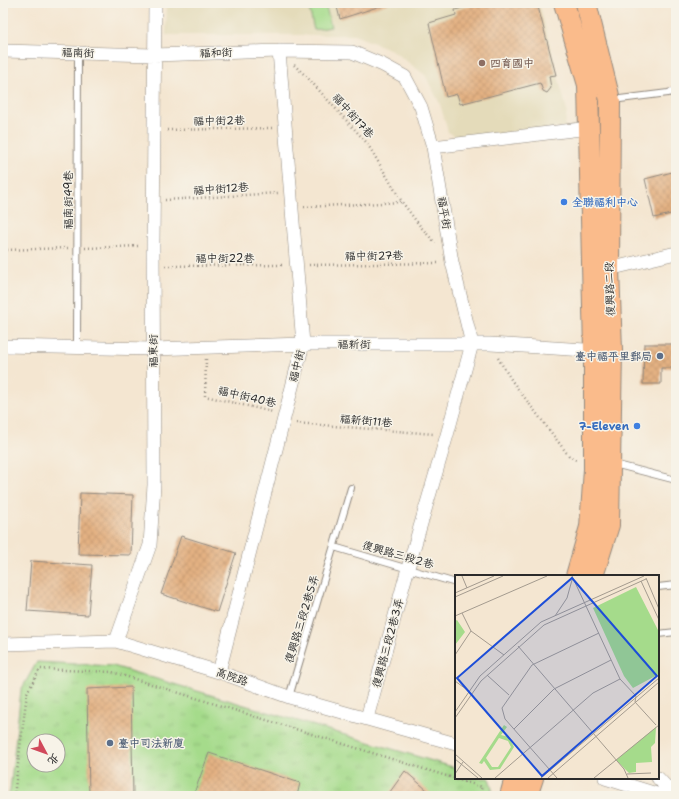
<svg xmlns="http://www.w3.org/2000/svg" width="679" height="799" font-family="'Shantell Sans','LXGW WenKai TC',sans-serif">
<defs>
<pattern id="grass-tufts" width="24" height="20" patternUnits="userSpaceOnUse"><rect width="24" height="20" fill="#a5db8b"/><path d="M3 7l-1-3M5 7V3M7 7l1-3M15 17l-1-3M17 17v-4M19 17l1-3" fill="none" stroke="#8ebc78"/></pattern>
<pattern id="building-cross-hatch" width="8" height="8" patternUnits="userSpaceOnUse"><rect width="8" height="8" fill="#e3b182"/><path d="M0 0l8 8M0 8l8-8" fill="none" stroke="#c39870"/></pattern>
</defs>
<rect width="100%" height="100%" fill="#f7f3e8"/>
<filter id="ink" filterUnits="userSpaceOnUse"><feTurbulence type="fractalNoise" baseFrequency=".025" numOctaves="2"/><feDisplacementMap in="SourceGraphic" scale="8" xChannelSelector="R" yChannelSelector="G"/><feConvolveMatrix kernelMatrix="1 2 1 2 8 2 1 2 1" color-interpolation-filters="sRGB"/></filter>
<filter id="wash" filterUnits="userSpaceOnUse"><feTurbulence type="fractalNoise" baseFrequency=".012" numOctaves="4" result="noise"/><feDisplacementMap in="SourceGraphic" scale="16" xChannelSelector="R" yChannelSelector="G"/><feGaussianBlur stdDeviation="0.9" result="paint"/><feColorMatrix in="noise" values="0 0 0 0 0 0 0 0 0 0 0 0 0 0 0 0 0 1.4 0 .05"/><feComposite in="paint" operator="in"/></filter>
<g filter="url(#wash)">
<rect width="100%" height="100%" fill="#f4e6d1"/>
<path fill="#e4dbba" d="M 167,3 L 539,3 L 567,111 L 565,127 L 460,139 L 448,132 L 440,104 L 425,75 L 392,50 L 354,35 L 166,35 Z"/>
<path fill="url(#grass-tufts)" stroke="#68835b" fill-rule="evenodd" d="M 37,662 L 113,666 L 456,768 L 456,778 L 489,778 L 493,793 L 492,796 L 8,796 L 10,791 L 21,690 ZM 34,741 L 58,741 L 58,765 L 34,765 Z"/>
<path fill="#a5db8b" stroke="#68835b" d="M 308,3 L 325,3 L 331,27 L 314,30 Z"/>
<g id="blocks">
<path fill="url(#building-cross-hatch)" d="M 336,3 L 390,3 L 340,19 Z
M 481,3 L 537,3 L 556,75 L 549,76 L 551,88 L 547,93 L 543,91 L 540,83 L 460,104 L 457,94 L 446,97 L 429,23 L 456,15 L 455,10 Z
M 676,171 L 676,216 L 675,213 L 654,218 L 645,179 Z
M 644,344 L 676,344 L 676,368 L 661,368 L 661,384 L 643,384 Z
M 80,493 L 133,495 L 131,555 L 78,554 Z
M 181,536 L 236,553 L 217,612 L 161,594 Z
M 31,561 L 92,565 L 88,615 L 27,611 Z
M 131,687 L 133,796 L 89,796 L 87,689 Z
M 209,753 L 300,783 L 297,796 L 193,796 Z
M 405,771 L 434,796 L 387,796 Z"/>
</g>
</g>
<g filter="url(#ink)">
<use href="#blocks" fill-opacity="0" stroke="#90887e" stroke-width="1"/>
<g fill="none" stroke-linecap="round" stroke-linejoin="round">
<defs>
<path id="lane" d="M 612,100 L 668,93 L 676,91
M 77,348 L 78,53
M 614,464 L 676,480
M 334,547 L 456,583
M 658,587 L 676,585
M 658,634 L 676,632
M 289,697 L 351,488"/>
<path id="street" d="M 3,51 L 154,55 L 279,51 L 352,52 L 383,65 L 405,77 L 421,107 L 433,147 L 452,262 L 472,344 L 447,435 L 408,568 L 367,718
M 433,147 L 589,128
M 609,269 L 676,253
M 3,346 L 153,349 L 303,344 L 490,344 L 601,351
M 116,641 L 150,545 L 154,485 L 153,246 L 155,3
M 3,644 L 116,641 L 219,672 L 289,697 L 456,744
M 219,672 L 303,344 L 279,51
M 605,778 L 663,796
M 658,778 L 675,796"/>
<path id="primary" d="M 564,3 L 588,85 L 594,351 L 594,469 L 590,527 L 576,576
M 586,3 L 610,100 L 609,269 L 612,350 L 609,525 L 593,576
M 510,796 L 515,778
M 527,796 L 533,778"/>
</defs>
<use href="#lane" stroke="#90887e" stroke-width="8"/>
<use href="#street" stroke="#90887e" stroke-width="14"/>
<use href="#primary" stroke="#90887e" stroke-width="22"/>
<path stroke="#90887e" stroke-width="2.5" stroke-dasharray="1 3" stroke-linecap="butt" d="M 294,65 L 306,76 L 367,143 L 402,202 L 420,226 L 435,243
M 167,130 L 272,128
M 165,200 L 278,193
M 304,207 L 402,202
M 85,248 L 140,246
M 3,250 L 68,248
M 309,265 L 440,263
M 165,266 L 284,265
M 498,358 L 512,381 L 569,456 L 578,461
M 206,359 L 205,396 L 273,412
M 296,423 L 434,434
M 14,796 L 27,693 L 40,669 L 112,672 L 482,787 L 479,796"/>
<use href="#lane" stroke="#fff" stroke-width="6"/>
<use href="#street" stroke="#fff" stroke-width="13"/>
<use href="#primary" stroke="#fabb8b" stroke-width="20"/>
</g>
</g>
<circle fill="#8d6e63" stroke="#f7f3e8" stroke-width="1.5" cx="482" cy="63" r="4"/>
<g fill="#3f7fe0" stroke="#f7f3e8" stroke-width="1.5">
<circle cx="564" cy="202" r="4"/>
<circle cx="637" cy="426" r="4"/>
</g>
<g fill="#5c6f8a" stroke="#f7f3e8" stroke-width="1.5">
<circle cx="660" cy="356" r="4"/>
<circle cx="110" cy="743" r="4"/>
</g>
<g text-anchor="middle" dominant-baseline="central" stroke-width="3" stroke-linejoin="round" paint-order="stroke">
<g font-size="11" fill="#2b2b2b" stroke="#f7f3e8">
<text transform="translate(78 53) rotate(2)">福南街</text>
<text transform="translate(216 53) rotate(-2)">福和街</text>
<text transform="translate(353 116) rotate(48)">福中街17巷</text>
<text transform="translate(219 121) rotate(-1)">福中街2巷</text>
<text transform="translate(221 189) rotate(-4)">福中街12巷</text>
<text transform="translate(68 200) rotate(-90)">福南街49巷</text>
<text transform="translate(444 213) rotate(80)">福平街</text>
<text transform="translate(374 256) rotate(-1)">福中街27巷</text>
<text x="225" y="258">福中街22巷</text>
<text transform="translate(610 289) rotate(-92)">復興路二段</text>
<text x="354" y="344">福新街</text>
<text transform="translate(153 351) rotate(-90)">福東街</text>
<text transform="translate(297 366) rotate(-76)">福中街</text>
<text transform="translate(247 397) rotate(13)">福中街40巷</text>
<text transform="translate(366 421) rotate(5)">福新街11巷</text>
<text transform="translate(398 555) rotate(16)">復興路三段2巷</text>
<text transform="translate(302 619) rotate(-73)">復興路三段2巷5弄</text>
<text transform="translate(388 643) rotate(-75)">復興路三段2巷3弄</text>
<text transform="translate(232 677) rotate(19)">高院路</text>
</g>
<g font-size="11" font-weight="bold" fill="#785e54" stroke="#f7f3e8" text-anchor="start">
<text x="490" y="63">四育國中</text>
</g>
<g font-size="11" font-weight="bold" fill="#366cbe" stroke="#f7f3e8" text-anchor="start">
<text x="572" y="202">全聯福利中心</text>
<text x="629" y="426" text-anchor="end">7-Eleven</text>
</g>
<g font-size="11" font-weight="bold" fill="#4e5e75" stroke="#f7f3e8" text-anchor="end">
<text x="652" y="356">臺中福平里郵局</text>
<text x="118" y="743" text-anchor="start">臺中司法新廈</text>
</g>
</g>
<g transform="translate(455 575)">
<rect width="204" height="204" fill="#f4e6d1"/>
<path d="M 181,12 L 204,57 L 204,99 L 178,113 L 169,101 L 138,33 ZM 2,45 L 10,57 L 0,70 L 0,46 ZM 201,152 L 200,168 L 196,172 L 197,187 L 181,188 L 181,197 L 174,198 L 161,185 Z" fill="#a5db8b"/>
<path d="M 49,150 L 52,152 L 46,160 L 54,162 L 59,172 L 45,194 L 35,195 L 29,186 L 27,189 L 24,188 ZM 44,163 L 53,166 L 56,172 L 43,192 L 37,192 L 31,183 Z" fill="#a5db8b" fill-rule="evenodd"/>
<path fill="none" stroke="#a49b8f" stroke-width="1" d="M 7,1 L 12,13M 117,1 L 165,104 L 181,121 L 180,127 L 201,150M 191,3 L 204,34M 186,6 L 204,45M 0,18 L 39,1M 0,22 L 48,1M 7,38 L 16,56 L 49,80M 0,41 L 92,1M 100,41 L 112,23 L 117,5M 63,71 L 169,194 L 173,203M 0,80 L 16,56M 32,100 L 54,120M 0,106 L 15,117M 0,137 L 25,101 L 86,47 L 189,1M 0,143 L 26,106 L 89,50 L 191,4M 59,154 L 99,114 L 156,85M 0,179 L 27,203M 0,184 L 23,203M 0,199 L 8,187M 172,199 L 196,198M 40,203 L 138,118 L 165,104M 86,203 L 204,103M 93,203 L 204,107M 102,203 L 50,144 L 47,133 L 77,90 L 144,58M 139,203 L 204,150"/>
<path fill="#1d4ed8" fill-opacity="0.15" stroke="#1d4ed8" stroke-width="2" d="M 117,3 L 202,101 L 87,201 L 2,103 Z"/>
<rect width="204" height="204" fill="none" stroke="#2b2b2b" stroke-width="2"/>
</g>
<rect width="679" height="799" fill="none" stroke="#f7f3e8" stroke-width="16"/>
<g transform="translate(46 753) rotate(131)"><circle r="19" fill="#f7f3e8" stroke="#a5a39c"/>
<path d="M0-3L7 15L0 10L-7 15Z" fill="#d1495b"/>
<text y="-6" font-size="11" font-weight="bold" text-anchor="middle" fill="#2b2b2b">北</text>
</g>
</svg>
